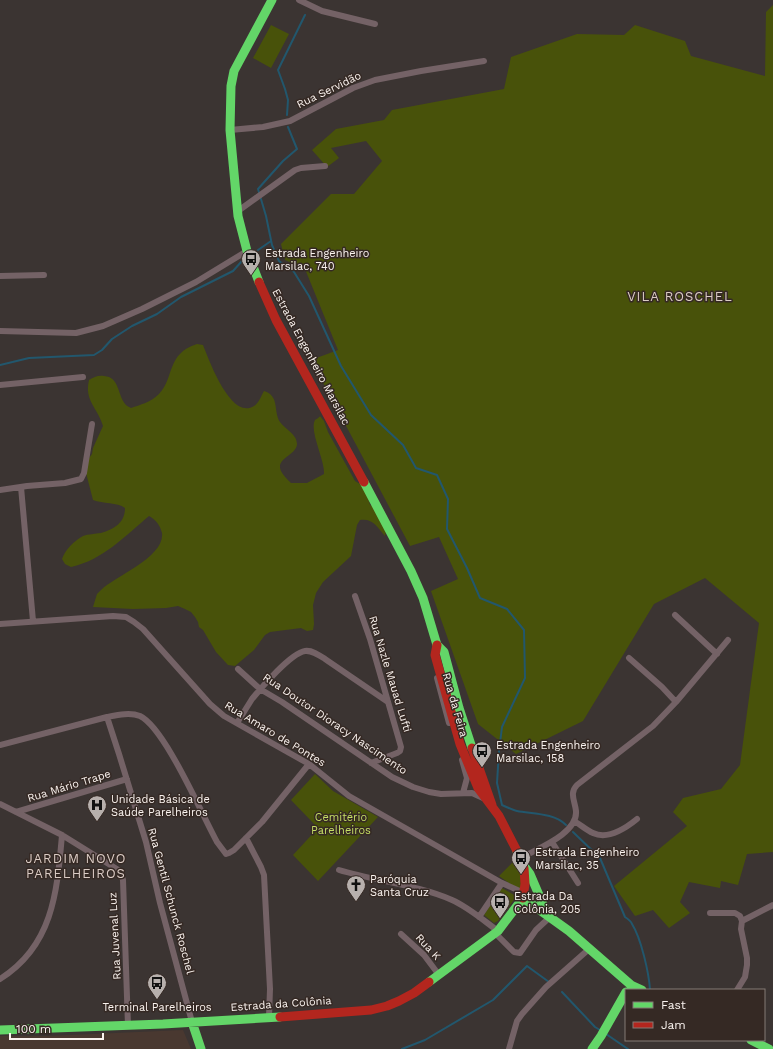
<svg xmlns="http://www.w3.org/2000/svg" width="773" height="1049" font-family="'Work Sans',sans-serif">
<rect width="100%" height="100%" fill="#3b3432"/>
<path fill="#493830" d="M 183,1030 L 191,1049 L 0,1049 L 0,1036 L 47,1036 Z"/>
<path fill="#48520a" d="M 773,5 L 773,852 L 747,854 L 738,885 L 721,881 L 720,888 L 689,882 L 680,902 L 690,913 L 669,928 L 653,910 L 635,916 L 614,886 L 687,826 L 673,812 L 683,798 L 721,789 L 740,765 L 759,623 L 705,578 L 654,604 L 583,721 L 516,754 L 478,724 L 431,591 L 458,579 L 439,537 L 410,546 L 311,360 L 338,350 L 305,269 L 285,260 L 281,244 L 331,194 L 354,194 L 382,161 L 366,141 L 331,148 L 339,158 L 327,167 L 312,150 L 336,129 L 384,120 L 392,110 L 504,89 L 511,57 L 577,34 L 624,35 L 635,25 L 685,41 L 691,56 L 765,76 L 766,12 Z
M 271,25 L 289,34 L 271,68 L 253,58 Z
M 197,344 L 203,345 C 209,360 231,421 254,406 C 259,403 261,396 264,391 C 280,396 273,411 280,422 C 285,429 297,434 297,444 C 297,455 275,458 281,471 C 283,475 288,480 291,483 L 307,483 L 324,474 C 325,460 309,431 315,420 C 315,420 320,417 320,416 L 324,421 L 328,432 L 355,481 C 365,486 367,495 370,505 L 377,507 L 386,530 L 385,536 C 377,527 373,518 360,520 L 357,525 L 351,556 L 323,582 L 316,593 L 313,605 L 314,624 L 313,630 L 307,631 L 301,628 L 270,632 L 265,635 L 254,650 L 235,666 L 228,665 L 216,652 L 203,630 L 199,627 L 198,622 L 195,617 L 191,612 L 185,609 L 178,606 L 166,608 L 133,609 L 93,607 L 97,594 L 101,590 C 116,576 165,557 162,533 C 160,525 156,520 149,516 C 125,536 103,560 71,567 L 65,564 L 62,559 C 65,550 74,541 83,536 C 88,534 95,534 101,533 C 114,529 125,523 125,508 C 117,502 103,504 93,500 L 84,465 L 92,454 L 93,448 L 103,426 C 98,408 84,401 89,380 C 94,377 98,375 104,376 C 120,377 117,395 126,405 C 127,406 129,407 131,408 C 140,405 151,402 159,394 C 175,377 166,354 197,344 Z
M 315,774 L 333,791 L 378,817 L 318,881 L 293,855 L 318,828 L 291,800 Z
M 518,857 L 524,883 L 519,890 L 499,876 Z
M 502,888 L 516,896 L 516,897 L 498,921 L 494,923 L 484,915 Z"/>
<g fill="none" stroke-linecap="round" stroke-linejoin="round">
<path stroke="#22576d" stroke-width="2" d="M 287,115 L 288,100 L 285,89 L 278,70 L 305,15
M 288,127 L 297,149 L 283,161 L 258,189 L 266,216 L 272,245 L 279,261 L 294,272 L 309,296 L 341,366 L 371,415 L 403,445 L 416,468 L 437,475 L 448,499 L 447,529 L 467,568 L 480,598 L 507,609 L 524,630 L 525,678 L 502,727 L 499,751 L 497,783 L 502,805 C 507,807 512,810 517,811 C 533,814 554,813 566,825
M 258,250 L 271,241
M 0,365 L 29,358 L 94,355 L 102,350 L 112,339 L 132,326 L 157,314 L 181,297 L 233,271 L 242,261
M 573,832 L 600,858 L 625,917 C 628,919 631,921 632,924 C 641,938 649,973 650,990
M 562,992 L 595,1027 L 600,1030
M 606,1034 L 628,1049
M 402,1049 L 425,1040 L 493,1000 L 527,966 L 549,982"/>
<path stroke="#746266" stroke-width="6" d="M 299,0 L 322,11 L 375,24
M 230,130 L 263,127 L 290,121 L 353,88 L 375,80 L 421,71 L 484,61
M 238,211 L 295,170 L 301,168 L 325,166
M 0,276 L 44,275
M 0,331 L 76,333 L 103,326 L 142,309 L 196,282 L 247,251
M 0,385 L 83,377
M 21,487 L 33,621
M 0,490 L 27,486 L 65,483 L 81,479 L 84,473 L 92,424
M 355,596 L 370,639 L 401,747 L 400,751 L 397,753 L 371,763
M 675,615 L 717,654
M 0,624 L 113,616 L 126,617 L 134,622 L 143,629 L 210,704 L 224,716 L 309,764 L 349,796 L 502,883 L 524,893
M 629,658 L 662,687 L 676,702
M 238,669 L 260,689 L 282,702 L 392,777 L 413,787 L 429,792 L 441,794 L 472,793 L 483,798
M 437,678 L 449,723
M 107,717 L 119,754 L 146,842 L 160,903 L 192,1022
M 237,723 C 242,715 247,707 252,699 C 261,688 291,653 305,651 C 312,650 319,655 325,659 L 388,702
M 0,745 L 107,717 C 117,715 130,712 140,716 C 165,728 202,815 217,842 L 226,854 L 229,853 L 234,850 L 262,822 L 309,764
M 462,760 L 467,778 L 463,793
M 0,804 L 62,835 L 120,871 L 123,880 L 128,1026
M 16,812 L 127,779
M 574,821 C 581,825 586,830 593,833 C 608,840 626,828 637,819
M 246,838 L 261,867 L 264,875 L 270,989 L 269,1017
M 552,842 L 578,883
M 521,858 C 536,849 578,834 576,811 C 575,801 569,793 577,785 L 653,726 L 676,702 L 728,640
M 339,870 C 375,881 418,885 452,900 C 468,907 483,920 498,931
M 710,913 L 735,913 L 740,916 L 742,921 L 741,929 L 747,958 L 747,965 L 745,977 L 737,990
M 479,917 L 502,883
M 742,921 L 773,905
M 495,933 L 514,952 L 520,953 L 536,930 L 550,917
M 401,934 L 424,955 L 439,975
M 0,979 C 53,946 57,892 62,835
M 509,1049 L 517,1021 L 522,1014 L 546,987 L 589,949"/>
<path stroke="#63d668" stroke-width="9" d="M 259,282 L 247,251 L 238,216 L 230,130 L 231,86 L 234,71 L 272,0
M 364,482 L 411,571 L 423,598 L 437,645 L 444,652 L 459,708 L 472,748
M 517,851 L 524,866 L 530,874 L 548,916
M 523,898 L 569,931 L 631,985 L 642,990
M 429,982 L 498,931 L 523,898
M 192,1022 L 201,1049
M 0,1030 L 163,1024 L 280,1017
M 751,1040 L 769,1049
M 592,1049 L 601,1036 L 626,992"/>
<path stroke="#b3261e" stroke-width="9" d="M 259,282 L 276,320 L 364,482
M 437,645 L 435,655 L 460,744 L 478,788 L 499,816 L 517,851
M 472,748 L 492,805
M 523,898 L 525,884 L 524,868
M 280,1017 L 371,1010 L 387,1006 L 399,1001 L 414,993 L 429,982"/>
</g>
<defs>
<symbol id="bus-pin" viewBox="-11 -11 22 30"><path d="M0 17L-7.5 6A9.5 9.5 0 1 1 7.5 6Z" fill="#b7b0ad" stroke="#352924"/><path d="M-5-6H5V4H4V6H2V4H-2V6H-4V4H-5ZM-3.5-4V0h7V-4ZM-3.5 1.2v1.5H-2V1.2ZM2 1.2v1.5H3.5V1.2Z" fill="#111"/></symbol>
<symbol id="hospital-pin" viewBox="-11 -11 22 30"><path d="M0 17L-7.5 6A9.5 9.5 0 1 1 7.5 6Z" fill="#b7b0ad" stroke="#352924"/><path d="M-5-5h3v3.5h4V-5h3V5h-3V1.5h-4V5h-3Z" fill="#111"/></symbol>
<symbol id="church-pin" viewBox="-11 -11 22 30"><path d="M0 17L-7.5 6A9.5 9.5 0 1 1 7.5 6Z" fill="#b7b0ad" stroke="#352924"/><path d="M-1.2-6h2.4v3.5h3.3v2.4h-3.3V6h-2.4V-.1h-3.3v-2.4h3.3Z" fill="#111"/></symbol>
</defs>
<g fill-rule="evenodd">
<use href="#bus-pin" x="240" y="248" width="22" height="30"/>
<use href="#bus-pin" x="471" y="740" width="22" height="30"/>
<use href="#hospital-pin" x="86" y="794" width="22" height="30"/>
<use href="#bus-pin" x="510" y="847" width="22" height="30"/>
<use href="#church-pin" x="345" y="874" width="22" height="30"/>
<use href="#bus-pin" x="489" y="891" width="22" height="30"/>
<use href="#bus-pin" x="146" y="972" width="22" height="30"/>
</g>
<g text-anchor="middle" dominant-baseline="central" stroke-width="3" stroke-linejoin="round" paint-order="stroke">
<g font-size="11" fill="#faf3ef" stroke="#352924">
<text transform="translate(329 90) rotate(-26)">Rua Servidão</text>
<text transform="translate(311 357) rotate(62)">Estrada Engenheiro Marsilac</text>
<text transform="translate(390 674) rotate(73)">Rua Nazle Mauad Lufti</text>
<text transform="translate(455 705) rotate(74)">Rua da Feira</text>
<text transform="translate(335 724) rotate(34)">Rua Doutor Dioracy Nascimento</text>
<text transform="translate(275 734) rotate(31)">Rua Amaro de Pontes</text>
<text transform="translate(69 786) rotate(-17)">Rua Mário Trape</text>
<text transform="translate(171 901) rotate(75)">Rua Gentil Schunck Roschel</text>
<text transform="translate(115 936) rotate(-93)">Rua Juvenal Luz</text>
<text transform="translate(428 947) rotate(47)">Rua K</text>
<text transform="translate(281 1004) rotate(-4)">Estrada da Colônia</text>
</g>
<g font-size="11" fill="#faf3ef" stroke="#352924" text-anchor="start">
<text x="265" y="253">Estrada Engenheiro<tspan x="265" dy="13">Marsilac, 740</tspan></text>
<text x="496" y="745">Estrada Engenheiro<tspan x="496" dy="13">Marsilac, 158</tspan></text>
<text x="111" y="799">Unidade Básica de<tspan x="111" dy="13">Saúde Parelheiros</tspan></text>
<text x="535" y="852">Estrada Engenheiro<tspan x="535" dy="13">Marsilac, 35</tspan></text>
<text x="370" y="879">Paróquia<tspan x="370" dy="13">Santa Cruz</tspan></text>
<text x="514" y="896">Estrada Da<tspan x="514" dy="13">Colônia, 205</tspan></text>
<text x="157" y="1007" text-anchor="middle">Terminal Parelheiros</text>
</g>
<g font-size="11" fill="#c5de65" stroke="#352924">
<text x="341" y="817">Cemitério<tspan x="341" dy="13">Parelheiros</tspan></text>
</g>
<g font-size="13" letter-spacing="1" fill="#dbccc5" stroke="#352924">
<text x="680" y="296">VILA ROSCHEL</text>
<text x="76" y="858">JARDIM NOVO<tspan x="76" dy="15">PARELHEIROS</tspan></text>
</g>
</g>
<rect x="625" y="989" width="140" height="52" fill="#352924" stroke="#847a75"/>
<rect x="633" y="1002" width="20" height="6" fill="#63d668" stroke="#847a75"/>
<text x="661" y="1009" font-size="12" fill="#faf3ef">Fast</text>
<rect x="633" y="1022" width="20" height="6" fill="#b3261e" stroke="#847a75"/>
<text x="661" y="1029" font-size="12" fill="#faf3ef">Jam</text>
<path d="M10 1033v6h93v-6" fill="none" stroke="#faf3ef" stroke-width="2"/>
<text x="16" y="1033" font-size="12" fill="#faf3ef" stroke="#352924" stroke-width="3" paint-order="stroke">100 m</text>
</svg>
